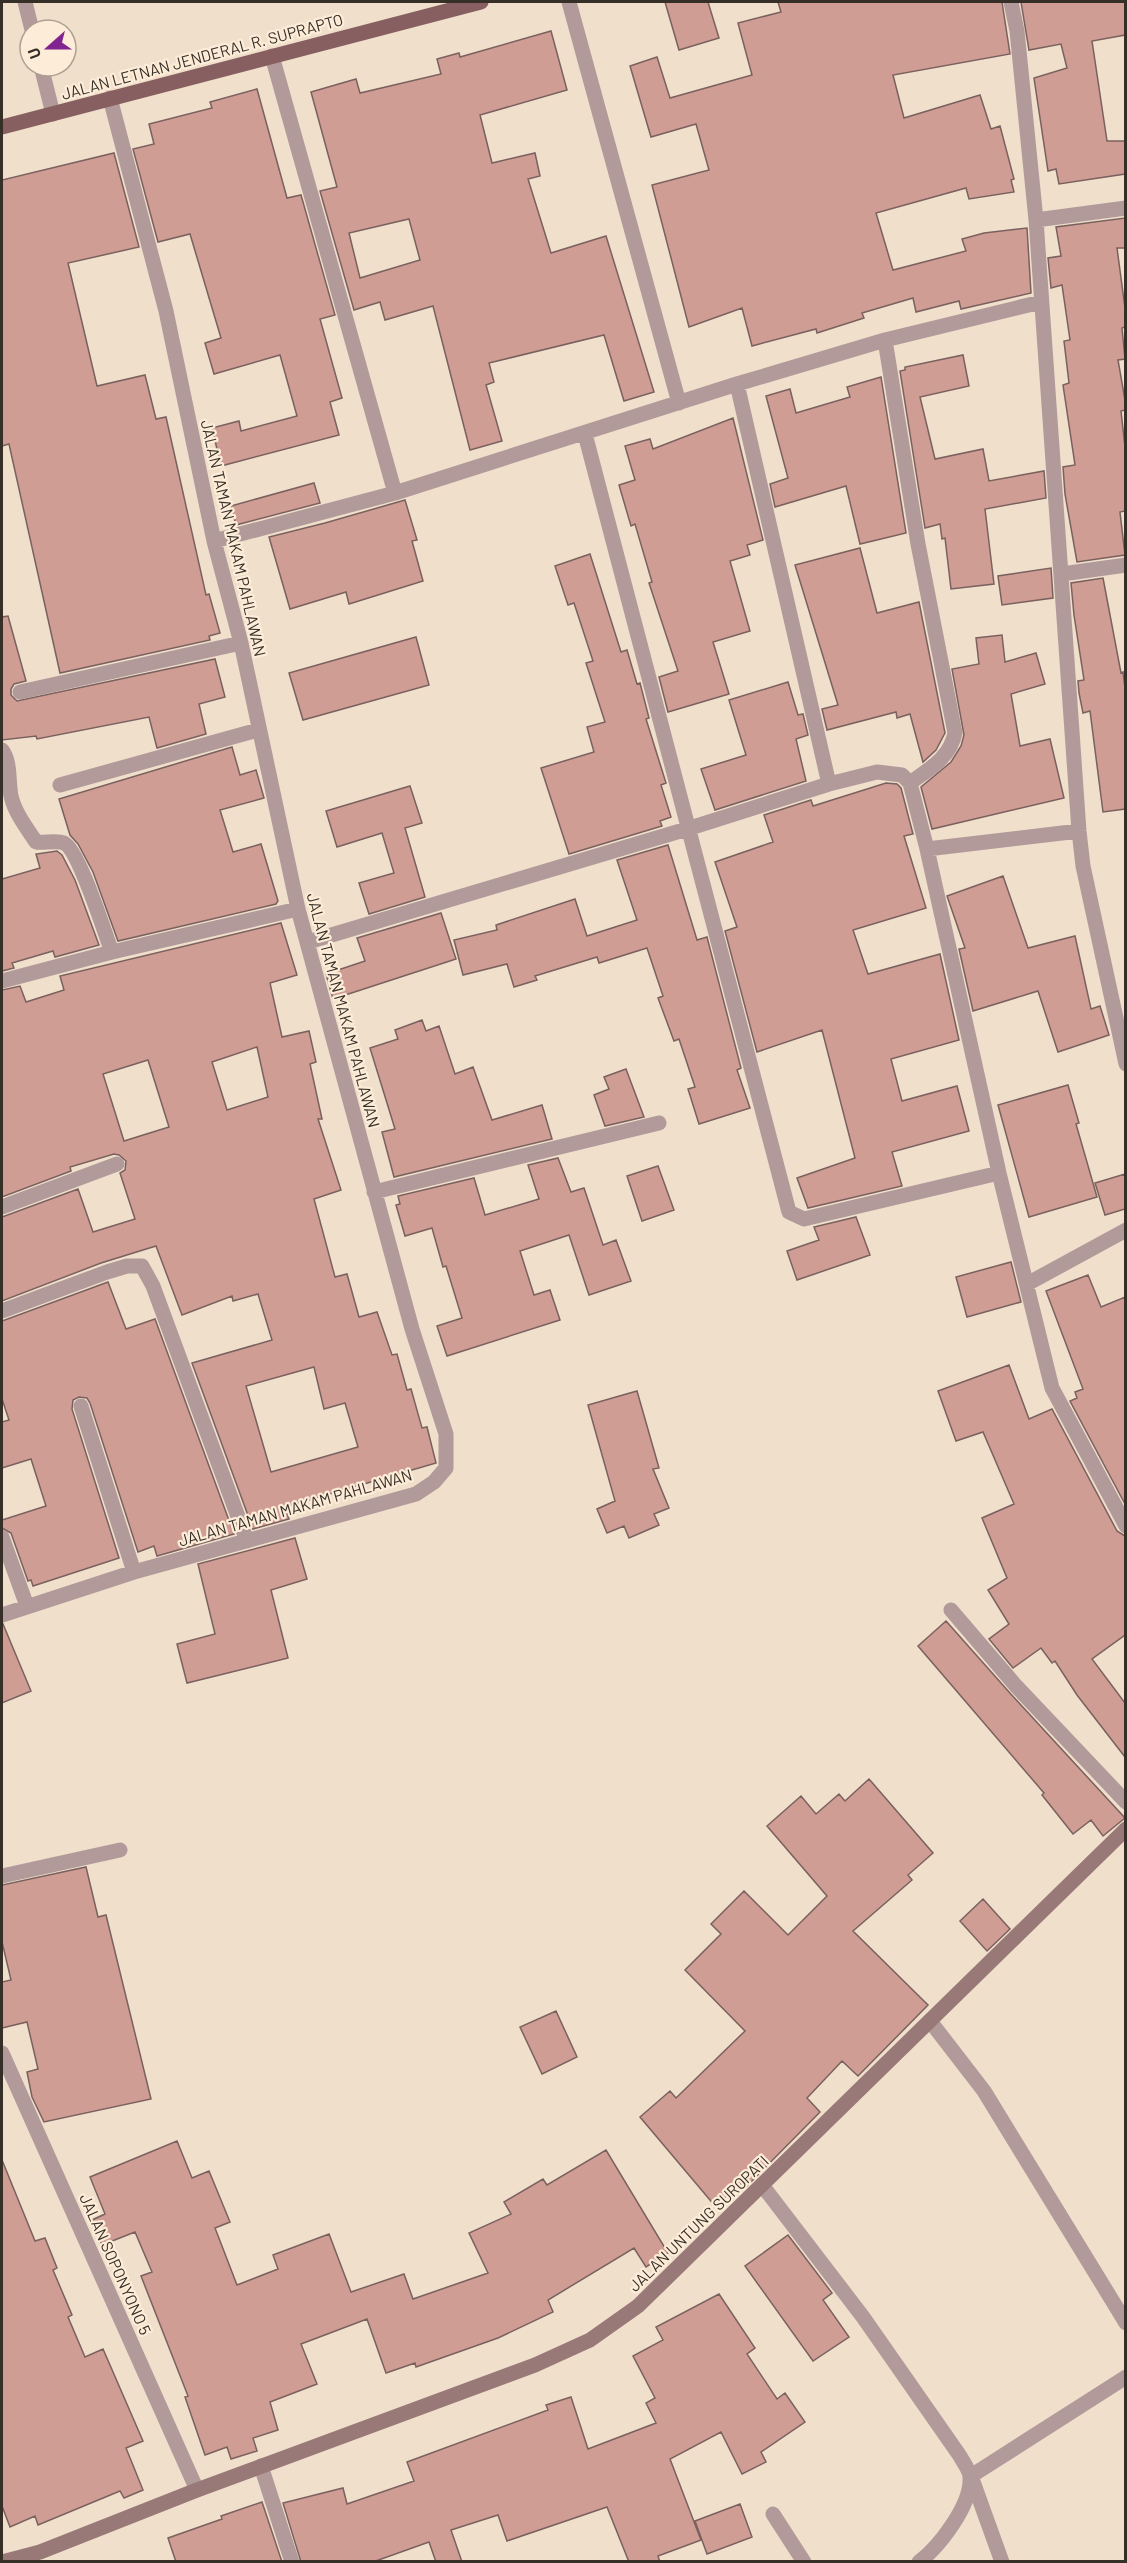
<svg xmlns="http://www.w3.org/2000/svg" width="1127" height="2563" font-family="Barlow,sans-serif">
<rect width="100%" height="100%" fill="#efdfcb"/>
<path fill="#d09d95" stroke="#7a615e" stroke-width="1.5" fill-rule="evenodd" d="M 665,2 L 708,2 L 719,38 L 679,50 Z
M 778,2 L 1002,2 L 1010,54 L 893,75 L 904,118 L 980,95 L 991,129 L 1000,126 L 1014,179 L 1011,180 L 1014,192 L 969,199 L 966,188 L 876,213 L 893,270 L 966,251 L 962,239 L 984,233 L 1027,228 L 1031,293 L 961,309 L 959,301 L 916,312 L 913,298 L 862,313 L 864,318 L 817,333 L 816,329 L 752,346 L 742,308 L 689,327 L 652,185 L 709,170 L 696,124 L 651,137 L 630,66 L 657,57 L 670,98 L 752,75 L 738,23 L 781,12 Z
M 1021,2 L 1125,2 L 1125,35 L 1092,41 L 1107,141 L 1125,141 L 1125,174 L 1059,184 L 1056,169 L 1048,171 L 1034,78 L 1067,68 L 1061,44 L 1029,50 Z
M 551,31 L 567,90 L 480,115 L 492,163 L 535,153 L 540,176 L 528,179 L 551,253 L 606,236 L 654,392 L 624,401 L 604,335 L 489,363 L 494,382 L 486,385 L 502,441 L 470,450 L 433,306 L 385,320 L 380,302 L 354,310 L 320,191 L 337,187 L 311,92 L 356,79 L 360,93 L 441,74 L 437,59 L 459,53 L 460,57 ZM 409,219 L 420,260 L 360,278 L 349,233 Z
M 257,89 L 287,198 L 301,195 L 335,315 L 320,319 L 342,398 L 330,402 L 339,435 L 221,466 L 212,428 L 239,421 L 241,431 L 297,416 L 280,355 L 214,374 L 205,343 L 221,338 L 190,234 L 158,242 L 133,149 L 154,144 L 149,124 L 212,108 L 210,102 Z
M 114,153 L 139,247 L 68,263 L 97,386 L 145,375 L 156,419 L 166,417 L 206,595 L 209,594 L 220,633 L 209,636 L 210,640 L 60,673 L 9,444 L 2,446 L 2,180 Z
M 1125,218 L 1125,248 L 1117,248 L 1125,308 L 1125,327 L 1122,328 L 1125,359 L 1118,360 L 1125,400 L 1125,410 L 1121,411 L 1125,447 L 1125,511 L 1120,512 L 1125,555 L 1077,562 L 1065,494 L 1063,467 L 1075,465 L 1063,385 L 1069,383 L 1064,341 L 1070,340 L 1062,285 L 1051,288 L 1048,258 L 1061,256 L 1056,227 Z
M 963,355 L 969,386 L 920,397 L 935,459 L 983,449 L 989,481 L 1044,471 L 1046,498 L 985,509 L 994,584 L 951,589 L 945,538 L 942,539 L 940,524 L 925,528 L 900,371 L 905,370 L 905,367 Z
M 881,377 L 906,533 L 860,544 L 846,486 L 775,507 L 770,484 L 788,478 L 766,396 L 790,389 L 796,413 L 850,397 L 847,387 Z
M 733,418 L 763,540 L 747,545 L 750,555 L 730,561 L 750,631 L 713,642 L 729,694 L 668,712 L 659,677 L 678,671 L 649,583 L 652,582 L 635,524 L 631,526 L 619,485 L 635,480 L 625,446 L 650,439 L 653,449 Z
M 314,483 L 320,503 L 236,525 L 231,506 Z
M 405,500 L 417,540 L 412,541 L 423,581 L 349,604 L 346,592 L 290,609 L 269,537 L 325,523 Z
M 860,548 L 877,613 L 919,602 L 945,733 L 936,750 L 923,762 L 910,714 L 897,718 L 896,712 L 827,730 L 822,709 L 838,705 L 795,565 Z
M 590,554 L 621,652 L 627,650 L 637,684 L 640,683 L 649,718 L 646,719 L 666,783 L 661,785 L 671,817 L 660,821 L 662,826 L 569,854 L 541,768 L 594,752 L 587,727 L 605,722 L 586,663 L 593,661 L 574,603 L 568,605 L 555,566 Z
M 1051,568 L 1053,598 L 1002,605 L 998,576 Z
M 1103,578 L 1121,673 L 1123,672 L 1125,688 L 1125,809 L 1103,812 L 1090,711 L 1083,713 L 1079,693 L 1078,681 L 1084,680 L 1074,615 L 1071,583 Z
M 8,616 L 26,681 L 14,684 L 11,689 L 11,695 L 17,701 L 215,659 L 225,697 L 199,704 L 206,734 L 157,748 L 149,717 L 37,739 L 36,736 L 2,740 L 2,617 Z
M 1002,635 L 1005,662 L 1036,653 L 1045,684 L 1011,694 L 1020,746 L 1050,739 L 1064,798 L 932,829 L 921,787 L 951,762 L 961,746 L 964,735 L 952,669 L 979,664 L 976,638 Z
M 416,637 L 429,685 L 303,720 L 289,673 Z
M 788,682 L 798,715 L 803,714 L 808,735 L 796,739 L 806,781 L 715,810 L 701,769 L 746,755 L 729,700 Z
M 232,747 L 240,775 L 256,770 L 264,798 L 220,810 L 233,852 L 261,844 L 278,901 L 276,904 L 118,941 L 93,872 L 78,844 L 70,835 L 59,799 Z
M 886,783 L 897,784 L 901,788 L 913,834 L 904,836 L 926,908 L 853,930 L 868,974 L 940,954 L 959,1040 L 891,1059 L 902,1101 L 957,1086 L 969,1131 L 892,1152 L 902,1186 L 808,1208 L 797,1178 L 855,1158 L 822,1030 L 757,1052 L 725,931 L 737,927 L 715,862 L 773,842 L 764,815 L 811,800 L 813,806 Z
M 410,786 L 422,823 L 405,828 L 425,897 L 369,914 L 359,883 L 394,873 L 382,833 L 337,847 L 326,811 Z
M 668,845 L 697,940 L 707,937 L 741,1068 L 737,1070 L 750,1108 L 699,1124 L 688,1089 L 695,1087 L 679,1039 L 674,1041 L 658,998 L 663,996 L 647,948 L 599,963 L 597,957 L 535,976 L 537,980 L 514,987 L 507,964 L 463,975 L 454,940 L 497,930 L 496,925 L 575,899 L 587,936 L 637,920 L 617,860 Z
M 57,851 L 62,855 L 75,880 L 99,945 L 55,957 L 53,951 L 12,963 L 14,968 L 2,971 L 2,879 L 40,868 L 36,854 Z
M 1003,876 L 1028,948 L 1075,936 L 1091,1009 L 1100,1006 L 1109,1035 L 1058,1052 L 1038,991 L 973,1011 L 959,949 L 965,948 L 947,896 Z
M 441,913 L 456,959 L 333,999 L 326,974 L 365,961 L 357,938 Z
M 281,923 L 297,975 L 270,983 L 282,1037 L 309,1031 L 316,1062 L 310,1064 L 322,1119 L 318,1119 L 341,1190 L 314,1199 L 335,1277 L 347,1274 L 359,1317 L 377,1312 L 392,1355 L 397,1354 L 407,1390 L 411,1389 L 422,1428 L 427,1427 L 436,1463 L 285,1507 L 289,1519 L 253,1529 L 192,1363 L 272,1340 L 258,1294 L 233,1301 L 232,1296 L 182,1315 L 156,1246 L 101,1263 L 2,1301 L 2,1217 L 78,1189 L 93,1232 L 135,1219 L 120,1173 L 125,1170 L 126,1161 L 119,1155 L 114,1154 L 70,1167 L 71,1171 L 2,1197 L 2,990 L 20,986 L 26,1002 L 64,990 L 60,976 ZM 257,1047 L 268,1097 L 227,1110 L 212,1062 ZM 148,1060 L 169,1127 L 124,1141 L 103,1074 ZM 314,1367 L 324,1409 L 345,1403 L 358,1447 L 271,1472 L 246,1386 Z
M 422,1020 L 426,1031 L 439,1026 L 455,1074 L 473,1067 L 492,1120 L 542,1105 L 552,1139 L 394,1177 L 382,1132 L 395,1129 L 370,1048 L 398,1039 L 395,1030 Z
M 626,1069 L 644,1117 L 605,1126 L 594,1095 L 609,1089 L 604,1077 Z
M 1068,1085 L 1079,1123 L 1076,1124 L 1097,1197 L 1029,1217 L 998,1105 Z
M 558,1158 L 571,1192 L 584,1188 L 603,1245 L 616,1240 L 631,1281 L 589,1295 L 569,1235 L 520,1251 L 534,1295 L 550,1290 L 560,1320 L 447,1356 L 437,1326 L 462,1318 L 446,1266 L 443,1267 L 432,1228 L 405,1236 L 396,1205 L 400,1204 L 398,1196 L 474,1178 L 485,1215 L 539,1199 L 528,1165 Z
M 658,1166 L 674,1210 L 642,1221 L 627,1176 Z
M 1125,1174 L 1125,1209 L 1105,1215 L 1095,1183 Z
M 856,1217 L 870,1255 L 797,1280 L 787,1251 L 819,1240 L 814,1227 Z
M 1011,1262 L 1021,1302 L 967,1317 L 956,1277 Z
M 1088,1275 L 1101,1307 L 1125,1297 L 1125,1504 L 1070,1401 L 1077,1398 L 1075,1392 L 1083,1389 L 1046,1291 Z
M 108,1282 L 126,1329 L 155,1319 L 234,1534 L 157,1556 L 154,1546 L 138,1552 L 90,1403 L 87,1398 L 79,1397 L 73,1400 L 72,1409 L 119,1558 L 33,1586 L 31,1580 L 28,1581 L 11,1533 L 2,1528 L 2,1520 L 46,1506 L 31,1459 L 2,1468 L 2,1422 L 9,1420 L 2,1399 L 2,1321 Z
M 1009,1365 L 1029,1419 L 1052,1409 L 1117,1531 L 1125,1536 L 1125,1635 L 1092,1659 L 1125,1703 L 1125,1757 L 1077,1695 L 1055,1661 L 1052,1663 L 1041,1648 L 1013,1668 L 989,1639 L 1009,1624 L 988,1590 L 1007,1578 L 982,1518 L 1014,1504 L 983,1432 L 956,1441 L 938,1391 Z
M 637,1391 L 659,1468 L 653,1469 L 669,1508 L 654,1514 L 659,1525 L 629,1538 L 624,1526 L 607,1533 L 597,1509 L 615,1501 L 588,1405 Z
M 295,1538 L 307,1579 L 271,1590 L 288,1658 L 187,1683 L 177,1644 L 215,1634 L 198,1564 Z
M 946,1621 L 1009,1692 L 1125,1818 L 1103,1836 L 1091,1820 L 1073,1834 L 1042,1795 L 1044,1793 L 918,1646 Z
M 3,1624 L 31,1691 L 2,1703 L 2,1625 Z
M 869,1779 L 933,1853 L 908,1875 L 912,1880 L 853,1931 L 928,2005 L 858,2076 L 842,2061 L 807,2098 L 820,2112 L 746,2187 L 742,2183 L 715,2206 L 640,2117 L 670,2091 L 676,2098 L 745,2031 L 685,1970 L 721,1934 L 711,1924 L 744,1891 L 788,1935 L 827,1896 L 767,1826 L 801,1796 L 816,1814 L 839,1794 L 845,1801 Z
M 86,1867 L 98,1917 L 106,1915 L 151,2099 L 44,2122 L 32,2097 L 27,2072 L 38,2069 L 27,2022 L 2,2028 L 2,1982 L 11,1980 L 2,1942 L 2,1885 Z
M 983,1899 L 1010,1929 L 987,1951 L 960,1921 Z
M 556,2011 L 577,2057 L 542,2074 L 520,2027 Z
M 177,2141 L 192,2178 L 209,2171 L 230,2222 L 215,2228 L 237,2285 L 278,2269 L 273,2255 L 329,2234 L 351,2292 L 404,2274 L 413,2299 L 488,2273 L 469,2233 L 511,2214 L 504,2202 L 543,2179 L 547,2185 L 606,2150 L 668,2253 L 646,2267 L 634,2248 L 548,2300 L 553,2312 L 498,2338 L 416,2367 L 415,2363 L 386,2373 L 367,2319 L 301,2344 L 317,2384 L 270,2402 L 278,2430 L 253,2438 L 257,2451 L 231,2459 L 227,2447 L 205,2455 L 185,2397 L 188,2396 L 141,2276 L 152,2272 L 135,2232 L 102,2245 L 92,2220 L 105,2214 L 90,2177 Z
M 2,2160 L 35,2241 L 45,2238 L 57,2268 L 53,2270 L 72,2315 L 68,2317 L 85,2357 L 103,2349 L 143,2441 L 126,2448 L 143,2490 L 124,2498 L 120,2491 L 38,2525 L 35,2516 L 10,2527 L 2,2506 Z
M 788,2235 L 832,2293 L 823,2300 L 849,2337 L 813,2361 L 745,2266 Z
M 719,2294 L 755,2348 L 747,2354 L 777,2399 L 785,2393 L 805,2422 L 761,2452 L 766,2462 L 742,2474 L 721,2432 L 670,2459 L 701,2540 L 658,2556 L 660,2562 L 629,2562 L 607,2507 L 507,2541 L 498,2515 L 451,2530 L 462,2562 L 436,2562 L 429,2542 L 373,2562 L 301,2562 L 283,2503 L 343,2488 L 347,2504 L 414,2481 L 407,2462 L 548,2410 L 546,2405 L 571,2397 L 588,2449 L 656,2423 L 646,2403 L 655,2398 L 633,2356 L 663,2340 L 656,2327 Z
M 262,2502 L 282,2562 L 176,2562 L 168,2538 L 222,2519 L 221,2516 Z
M 740,2504 L 752,2537 L 707,2554 L 695,2521 Z"/>
<g fill="none" stroke-linecap="round" stroke-linejoin="round">
<path stroke="#b29a9a" stroke-width="15" d="M 2,1876 L 120,1850"/>
<path stroke="#b29a9a" stroke-width="15" d="M 25,2 L 32,30
M 569,2 L 679,403
M 1011,2 L 1017,31 L 1036,220 L 1079,831 L 1083,866 L 1126,1064
M 272,56 L 395,493
M 41,66 L 53,114
M 1036,220 L 1126,208
M 885,340 L 918,544 L 955,733 C 950,758 929,769 910,783
M 737,384 L 829,784
M 585,434 L 789,1212 L 804,1219 L 999,1173
M 214,541 L 395,493 L 737,384 L 885,340 L 1041,302
M 1062,574 L 1126,565
M 20,692 L 241,643
M 2,750 C 11,762 8,781 11,796 C 15,813 26,827 36,842 C 44,843 58,840 64,843 C 79,850 105,934 112,952
M 60,785 L 258,730
M 927,849 L 1079,831
M 308,942 L 687,829 L 829,784 L 877,772 L 902,775 L 910,783 L 927,849 L 999,1173 L 1052,1388 L 1126,1526
M 2,981 L 112,952 L 298,909
M 374,1192 L 659,1123
M 2,1207 L 117,1164
M 1027,1284 L 1126,1230
M 2,1311 L 107,1272 L 127,1266 L 142,1266 L 153,1286 L 247,1541
M 81,1406 L 134,1572
M 2,1537 L 27,1606
M 951,1610 L 1016,1686 L 1126,1802
M 2,1615 L 134,1572 L 416,1494 L 434,1482 L 446,1468 L 446,1434 L 412,1329 L 298,909 L 241,643 L 214,541 L 166,311 L 110,98
M 930,2021 L 984,2091 L 1126,2323
M 2,2053 L 197,2490
M 762,2185 L 863,2317 L 960,2456 C 963,2462 970,2471 970,2477 C 972,2504 940,2546 919,2562
M 261,2466 L 292,2562
M 773,2514 L 804,2562
M 1002,2562 L 971,2476 L 1126,2377"/>
<path stroke="#997878" stroke-width="15" d="M 2,2562 L 40,2552 L 197,2490 L 535,2365 L 590,2340 L 638,2306 L 1126,1829"/>
<path stroke="#875f60" stroke-width="15" d="M 2,127 L 481,2"/>
</g>
<g text-anchor="middle" dominant-baseline="central" stroke-width="4.5" stroke-linejoin="round" paint-order="stroke">
<g font-size="16" fill="#352f27" stroke="#fdecd8">
<text transform="translate(202 56) rotate(-15)">JALAN LETNAN JENDERAL R. SUPRAPTO</text>
<text transform="translate(234 538) rotate(77)">JALAN TAMAN MAKAM PAHLAWAN</text>
<text transform="translate(344 1010) rotate(75)">JALAN TAMAN MAKAM PAHLAWAN</text>
<text transform="translate(295 1507) rotate(-16)">JALAN TAMAN MAKAM PAHLAWAN</text>
<text transform="translate(698 2223) rotate(-44)">JALAN UNTUNG SUROPATI</text>
<text transform="translate(116 2264) rotate(66)">JALAN SOPONYONO 5</text>
</g>
</g>
<rect width="1127" height="2563" fill="none" stroke="#352f27" stroke-width="6"/>
<g transform="translate(48 48) rotate(249)"><circle r="28" fill="#fdecd8" stroke="#ada091" stroke-width="1.5"/>
<path d="M0-4.5L10 22L0 15L-10 22Z" fill="#82248f"/>
<text y="-9" font-size="16" font-weight="bold" text-anchor="middle" fill="#352f27">U</text>
</g>
</svg>
